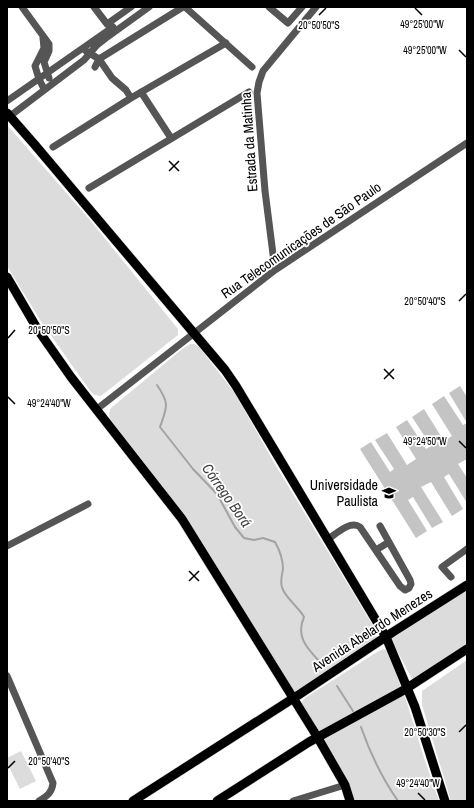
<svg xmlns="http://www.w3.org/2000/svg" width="474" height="808" font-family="'Archivo Narrow',sans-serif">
<rect width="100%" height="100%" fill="#fff"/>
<path fill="#dcdcdc" d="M 7,125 L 90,220 L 178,329 L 178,335 L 101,396 L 95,395 L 91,392 L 40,320 L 7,266 Z
M 190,344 L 194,344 L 199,347 L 234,392 L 276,466 L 375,629 L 377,639 L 297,691 L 293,691 L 192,527 L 162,486 L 112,422 C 109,417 108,413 111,408 L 181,350 Z
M 467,590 L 467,645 L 413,681 L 391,639 Z
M 384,649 L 388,652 L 407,703 L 425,761 L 439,801 L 353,801 L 301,703 L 305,698 L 377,652 Z
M 467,660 L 467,801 L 451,801 L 422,705 L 422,691 Z
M 21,751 L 36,781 L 20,789 L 7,763 L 7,758 Z"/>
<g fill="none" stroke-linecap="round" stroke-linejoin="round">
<path stroke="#a3a3a3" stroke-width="2" d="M 157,385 C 170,404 167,407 160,427 L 193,469 L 217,494 L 235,527 L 244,538 L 254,540 L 263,538 L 275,542 C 279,549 283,560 283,569 C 282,574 280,582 282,587 C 284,597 299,607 304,617 C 295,637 308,649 320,662
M 337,686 L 353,711
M 361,727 C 370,753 382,778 398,801"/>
</g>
<path fill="#c4c4c4" d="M 460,386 L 467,397 L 467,423 L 449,393 Z
M 444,396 L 463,425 L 467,423 L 467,459 L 458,464 L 467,478 L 467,503 L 449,474 L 444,477 L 463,509 L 452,516 L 431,482 L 421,487 L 443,522 L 432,528 L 413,497 L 408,500 L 427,531 L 416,538 L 360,449 L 371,442 L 390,472 L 394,469 L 375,440 L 387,433 L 407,465 L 416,459 L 396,427 L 407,420 L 426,449 L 431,446 L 412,417 L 424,409 L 444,441 L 452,436 L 432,404 Z"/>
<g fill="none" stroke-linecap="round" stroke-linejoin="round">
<defs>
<path id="major" d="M 7,113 L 35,145 L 225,370 L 236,386 L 386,637 L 415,707 L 445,801
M 7,277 L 38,330 L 71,377 L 182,519 L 318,738 L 345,785 L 350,801
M 133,801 L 300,694 L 393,632 L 467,585
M 217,801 L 309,742 L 404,690 L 467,649"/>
</defs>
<use href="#major" stroke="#dbdbdb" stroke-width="10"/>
<path stroke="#555" stroke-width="7" d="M 22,7 L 49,44 L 49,51 L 44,62 L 49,78
M 94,7 L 107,24 L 131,7
M 185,7 L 252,67
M 269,7 L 288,23 L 302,7
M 43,38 L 44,48 L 35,66 L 39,79 L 44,89
M 86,51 L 99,59 L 112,78 L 126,90 L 131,98
M 95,67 L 99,59 L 183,7
M 141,92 L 171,138
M 7,101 L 113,27
M 10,116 L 84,60 L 97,45 L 106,38 L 149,7
M 53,147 L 131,98 L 226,43
M 89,188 L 249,92
M 275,270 L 265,191 L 257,93 L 259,82 L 263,71 L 316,7
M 97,409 L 275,270 L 467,143
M 327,540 C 336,534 350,520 360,527 L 400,586 L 405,590 L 409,588 L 411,584 L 410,580 L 380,526
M 7,546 L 88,504
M 376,550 L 389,542
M 451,577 L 442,567 L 467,549
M 7,676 L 53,783 C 52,793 47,796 39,801
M 293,801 L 345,785"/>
<use href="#major" stroke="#000" stroke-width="9"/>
</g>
<path fill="none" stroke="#000" stroke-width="1.5" d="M 415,8 L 422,15M 319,15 L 326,8M 459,50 L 466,57M 169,161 L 179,171M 169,171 L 179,161M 459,301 L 466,294M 8,338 L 15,330M 384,369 L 394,379M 384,379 L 394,369M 8,397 L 15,404M 459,441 L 466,448M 189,571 L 199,581M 189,581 L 199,571M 459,732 L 466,725M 8,768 L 15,761M 418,793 L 425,800"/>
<defs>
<symbol id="university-bare" viewBox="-9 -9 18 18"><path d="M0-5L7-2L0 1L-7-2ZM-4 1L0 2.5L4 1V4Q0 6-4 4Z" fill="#000" stroke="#fff" stroke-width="2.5" paint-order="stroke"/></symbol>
</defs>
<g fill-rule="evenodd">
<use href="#university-bare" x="379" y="483" width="20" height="20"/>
</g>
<g text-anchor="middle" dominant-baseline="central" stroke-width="3.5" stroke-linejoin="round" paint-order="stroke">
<g font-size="14" fill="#000" stroke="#fff">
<text transform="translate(249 142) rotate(-94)">Estrada da Matinha</text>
<text transform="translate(301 240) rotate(-35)">Rua Telecomunicações de São Paulo</text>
<text transform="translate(372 630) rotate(-33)">Avenida Abelardo Menezes</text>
</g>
<g font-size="14" fill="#000" stroke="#fff" text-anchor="end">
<text x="378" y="485">Universidade<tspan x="378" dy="16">Paulista</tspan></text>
</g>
<g font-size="15" font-style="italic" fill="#444" stroke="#fff">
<text transform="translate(227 495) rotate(55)">Córrego Borá</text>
</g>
</g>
<g font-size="10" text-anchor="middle" fill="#000" stroke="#fff" stroke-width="3.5" stroke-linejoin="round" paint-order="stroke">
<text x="422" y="28">49°25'00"W</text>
<text x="319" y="29">20°50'50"S</text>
<text x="425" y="54">49°25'00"W</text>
<text x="425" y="305">20°50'40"S</text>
<text x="49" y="334">20°50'50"S</text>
<text x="49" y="407">49°24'40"W</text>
<text x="425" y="445">49°24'50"W</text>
<text x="425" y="736">20°50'30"S</text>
<text x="49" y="765">20°50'40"S</text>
<text x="418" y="787">49°24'40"W</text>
</g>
<rect width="474" height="808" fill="none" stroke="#000000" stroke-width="16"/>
</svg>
